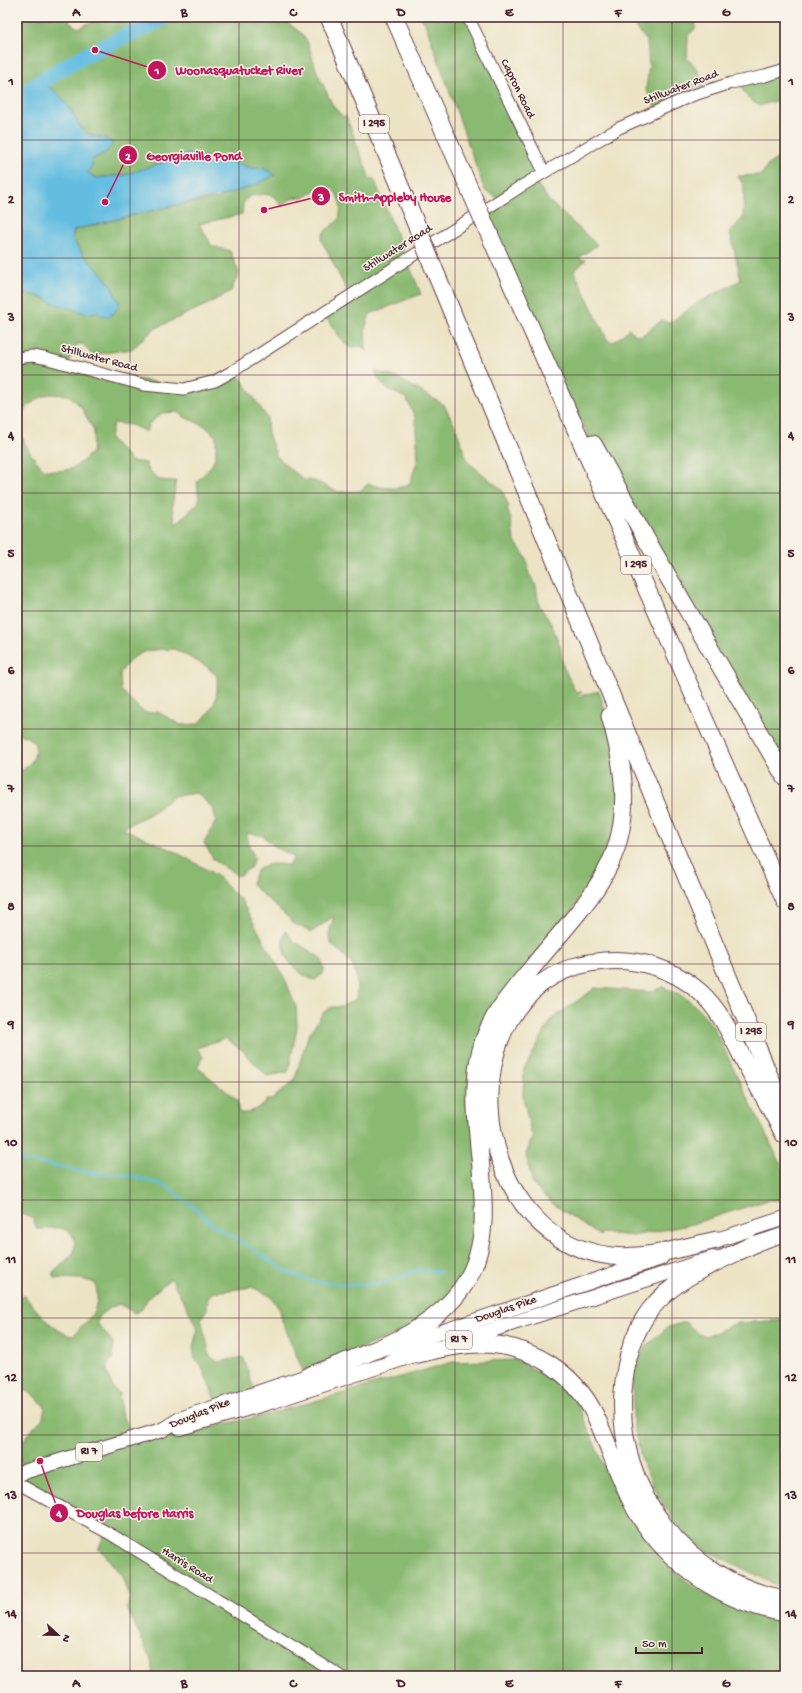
<svg xmlns="http://www.w3.org/2000/svg" width="802" height="1693" font-family="'Gochi Hand',sans-serif">
<rect width="100%" height="100%" fill="#f7f3e8"/>
<filter id="ink" filterUnits="userSpaceOnUse"><feTurbulence type="fractalNoise" baseFrequency=".025" numOctaves="2"/><feDisplacementMap in="SourceGraphic" scale="8" xChannelSelector="R" yChannelSelector="G"/><feConvolveMatrix kernelMatrix="1 2 1 2 8 2 1 2 1" color-interpolation-filters="sRGB"/></filter>
<filter id="wash" filterUnits="userSpaceOnUse"><feTurbulence type="fractalNoise" baseFrequency=".012" numOctaves="4" result="noise"/><feDisplacementMap in="SourceGraphic" scale="16" xChannelSelector="R" yChannelSelector="G"/><feGaussianBlur stdDeviation="0.9" result="paint"/><feColorMatrix in="noise" values="0 0 0 0 0 0 0 0 0 0 0 0 0 0 0 0 0 1.4 0 .05"/><feComposite in="paint" operator="in"/></filter>
<g filter="url(#wash)">
<rect width="100%" height="100%" fill="#ece3c4"/>
<path fill="#8ab972" stroke="#6a6c4e" fill-rule="evenodd" d="M 17,17 L 68,17 L 70,23 L 78,28 L 103,17 L 283,17 L 284,20 L 301,33 L 307,41 L 317,72 L 333,106 L 343,117 L 346,116 L 370,179 L 374,179 L 421,294 L 370,314 L 365,329 L 366,352 L 363,347 L 358,346 L 351,348 L 345,344 L 323,314 L 349,295 L 321,239 L 324,232 L 339,220 C 342,206 341,199 332,188 L 322,187 L 303,198 L 294,197 L 281,206 C 275,191 263,194 249,196 L 243,204 L 242,214 L 199,224 L 212,246 L 230,251 L 239,273 L 231,291 L 208,304 L 154,329 L 132,349 L 92,355 L 83,344 L 76,345 L 68,363 L 90,371 L 178,386 L 236,371 L 267,417 L 268,434 L 276,455 L 289,468 L 304,480 L 315,481 L 338,492 L 360,491 L 368,484 C 384,487 396,492 410,483 L 418,459 L 415,417 L 406,398 C 389,390 382,388 375,371 L 398,378 L 444,405 L 455,426 L 468,462 L 502,490 L 509,507 L 507,509 L 511,519 L 514,540 L 525,556 L 529,566 L 528,572 L 536,586 L 539,605 L 552,625 L 560,646 L 563,666 L 575,691 L 582,692 L 577,694 L 579,696 L 599,691 L 621,764 L 617,847 L 484,1034 L 482,1209 L 469,1273 L 419,1325 L 303,1371 L 282,1321 L 280,1310 L 270,1296 L 252,1287 L 215,1292 L 208,1297 L 207,1309 L 201,1318 L 210,1356 L 218,1362 L 243,1357 L 254,1389 L 216,1402 L 201,1365 L 195,1359 L 193,1347 L 198,1328 L 171,1278 L 148,1298 L 141,1310 L 135,1313 L 119,1304 C 110,1308 99,1312 97,1323 L 113,1342 L 113,1358 L 108,1363 L 107,1372 L 113,1388 L 119,1393 L 121,1412 L 131,1435 L 136,1443 L 262,1416 L 453,1362 L 516,1360 L 554,1380 L 575,1398 L 622,1509 L 642,1531 L 662,1562 L 696,1588 L 732,1609 L 785,1623 L 785,1676 L 153,1676 L 151,1660 L 127,1608 L 130,1597 L 123,1577 L 100,1549 L 98,1550 L 105,1532 L 17,1483 L 24,1472 L 18,1451 L 28,1433 L 43,1418 L 45,1407 L 33,1395 L 17,1386 L 17,1302 L 24,1295 C 34,1308 56,1334 73,1336 C 90,1317 102,1310 95,1283 L 82,1279 L 55,1278 L 53,1272 C 59,1266 66,1261 72,1255 C 74,1252 75,1247 75,1243 C 72,1222 51,1229 37,1229 L 33,1219 L 17,1212 L 17,771 C 27,771 38,756 35,745 C 33,739 23,735 17,733 L 17,292 C 45,295 71,313 99,312 L 116,298 C 112,281 96,268 84,256 C 80,251 76,244 72,238 L 74,230 L 167,207 L 220,198 L 265,169 L 251,168 L 227,160 L 188,154 L 125,175 L 96,178 L 88,173 L 92,165 L 93,159 L 108,151 L 106,137 C 82,135 80,127 70,107 L 21,97 L 17,100 ZM 49,394 L 69,395 L 81,407 L 94,431 L 92,452 C 73,470 71,472 45,470 C 33,459 14,433 21,416 C 26,404 39,398 49,394 ZM 177,412 L 186,418 L 205,426 L 216,437 C 217,461 214,465 197,481 L 199,502 L 176,524 L 172,506 L 176,481 L 159,480 L 146,467 L 146,463 L 131,461 L 110,438 L 113,423 L 132,425 L 146,432 L 149,424 L 162,413 ZM 174,649 L 206,666 L 217,676 C 218,700 215,708 198,724 L 181,725 L 158,712 L 146,713 L 140,709 L 121,690 L 120,673 C 136,649 148,650 174,649 ZM 196,793 L 213,808 L 216,821 L 204,843 L 214,860 L 238,876 L 250,868 L 255,858 L 249,846 L 247,833 L 263,836 L 275,847 L 294,857 L 289,865 C 270,863 255,862 252,885 L 291,920 L 290,922 L 312,932 L 334,916 C 333,922 328,931 329,937 C 331,946 336,949 342,954 C 358,966 358,981 356,999 L 341,1007 L 332,1007 L 323,1013 L 308,1036 L 294,1081 L 271,1100 L 266,1100 L 265,1104 L 248,1113 L 239,1113 L 237,1100 L 197,1067 L 203,1057 L 197,1048 L 225,1038 L 242,1050 L 267,1076 L 288,1072 L 297,1028 L 296,1007 L 286,981 L 241,900 L 216,875 L 174,851 L 122,828 L 150,814 L 174,796 Z
M 420,17 L 469,17 L 538,173 L 536,182 L 549,201 L 596,244 L 596,246 L 581,256 L 579,259 L 586,260 L 574,271 L 608,341 L 614,342 L 629,329 L 635,334 L 641,336 L 662,320 L 669,323 L 701,301 L 741,280 L 730,232 L 743,218 L 744,186 L 738,176 L 761,175 L 769,164 L 785,154 L 785,776 L 626,504 L 557,378 L 482,215 L 500,199 L 485,191 L 425,23 Z
M 600,17 L 696,17 L 695,29 L 688,35 L 687,59 L 698,69 L 705,91 L 657,111 L 646,89 L 649,66 L 647,41 L 632,23 L 625,21 L 606,22 Z
M 785,71 L 785,100 L 771,102 L 760,106 C 749,100 742,94 741,81 Z
M 286,931 L 293,941 L 321,958 L 324,969 L 323,974 L 315,980 C 296,975 274,951 286,931 Z
M 663,987 C 687,996 698,1006 713,1027 L 785,1173 L 785,1200 L 768,1200 L 689,1225 L 633,1236 L 602,1233 L 600,1236 L 553,1204 L 533,1185 L 526,1155 L 533,1135 L 531,1133 L 523,1097 L 524,1069 L 552,1019 L 595,988 L 651,992 Z
M 785,1320 L 785,1589 L 703,1549 L 687,1536 L 674,1521 L 657,1493 L 642,1462 L 633,1423 L 633,1372 L 644,1348 L 668,1327 L 685,1322 L 699,1334 L 708,1336 L 736,1323 Z"/>
<path fill="#63bde1" stroke="#566e86" d="M 36,81 C 53,85 66,101 74,116 C 77,120 80,129 84,132 C 93,138 104,136 113,143 L 108,151 L 93,159 L 92,165 L 88,173 L 96,178 L 125,175 L 188,154 L 227,160 L 251,168 L 265,169 L 275,175 C 237,196 208,198 167,207 C 136,214 105,222 74,230 L 72,238 C 76,244 80,251 84,256 C 96,268 112,281 116,298 L 119,300 C 119,309 115,313 107,317 L 104,315 L 102,316 L 98,312 L 85,313 L 50,302 L 46,298 L 17,292 L 17,100 Z"/>
<g fill="none" stroke-linecap="round" stroke-linejoin="round">
<path stroke="#63bde1" stroke-width="2.5" d="M 17,1160 L 57,1166 L 84,1172 L 132,1176 L 166,1186 L 195,1208 L 214,1226 L 234,1237 L 289,1273 L 311,1281 L 347,1285 L 384,1283 L 417,1270 L 441,1272"/>
<path stroke="#63bde1" stroke-width="16" d="M 17,100 C 61,63 115,41 167,17"/>
</g>
</g>
<g filter="url(#ink)">
<g fill="none" stroke-linecap="round" stroke-linejoin="round">
<defs>
<path id="minor" d="M 468,17 L 544,172
M 17,358 L 32,356 L 44,358 L 144,385 L 184,389 L 215,381 L 233,371 L 520,187 L 619,128 L 691,96 L 731,83 L 765,76 L 785,70
M 17,1483 L 112,1535 L 341,1676"/>
<path id="major" d="M 707,1243 L 785,1218
M 744,1248 L 785,1234
M 455,1342 L 713,1258
M 391,1349 L 661,1258
M 180,1428 L 267,1403 L 427,1351
M 17,1474 L 162,1430 L 180,1419 L 316,1373"/>
<path id="highway" d="M 329,17 L 419,231
M 394,17 L 473,197
M 487,229 L 785,901
M 432,264 L 785,1114
M 593,444 L 649,544 L 785,777
M 717,1240 C 683,1247 646,1260 611,1256 C 461,1239 441,975 604,961 C 639,958 674,969 700,992 C 721,1011 732,1037 745,1062 C 758,1087 772,1111 785,1136
M 754,1244 C 718,1262 675,1277 650,1310 C 632,1334 625,1363 623,1392 C 616,1491 687,1582 785,1599
M 418,1354 C 439,1349 460,1344 481,1344 C 530,1344 574,1372 595,1415 C 610,1447 620,1482 637,1512 C 669,1566 724,1602 785,1613
M 306,1377 C 360,1355 430,1337 464,1285 C 509,1218 458,1119 483,1043 C 492,1014 512,992 531,969 C 554,940 588,905 605,873 C 633,824 625,768 610,716"/>
</defs>
<use href="#minor" stroke="#623c42" stroke-width="13"/>
<use href="#major" stroke="#623c42" stroke-width="16"/>
<use href="#highway" stroke="#623c42" stroke-width="19"/>
<use href="#minor" stroke="#fff" stroke-width="11"/>
<use href="#major" stroke="#fff" stroke-width="14"/>
<use href="#highway" stroke="#fff" stroke-width="17"/>
<defs>
<path id="highway-bridge" d="M 473,197 L 487,229
M 419,231 L 432,264"/>
</defs>
<use href="#highway-bridge" stroke="#623c42" stroke-width="19" stroke-linecap="butt"/>
<use href="#highway-bridge" stroke="#fff" stroke-width="17"/>
</g>
</g>
<path fill="none" stroke="#4a1f2b" stroke-width="1" stroke-opacity="0.55" d="M 130,17 L 130,1676M 239,17 L 239,1676M 347,17 L 347,1676M 455,17 L 455,1676M 563,17 L 563,1676M 672,17 L 672,1676M 17,140 L 785,140M 17,258 L 785,258M 17,375 L 785,375M 17,493 L 785,493M 17,611 L 785,611M 17,729 L 785,729M 17,846 L 785,846M 17,964 L 785,964M 17,1082 L 785,1082M 17,1200 L 785,1200M 17,1318 L 785,1318M 17,1435 L 785,1435M 17,1553 L 785,1553"/>
<g text-anchor="middle" dominant-baseline="central" stroke-width="3" stroke-linejoin="round" paint-order="stroke">
<g fill="#f7f3e8" stroke="#7e5f64" stroke-width="1">
<rect x="359" y="115" width="30" height="18" rx="3"/>
<rect x="621" y="556" width="30" height="18" rx="3"/>
<rect x="736" y="1023" width="30" height="18" rx="3"/>
<rect x="446" y="1331" width="26" height="18" rx="3"/>
<rect x="76" y="1443" width="26" height="18" rx="3"/>
</g>
<g font-size="11" font-weight="bold" fill="#4a1f2b">
<text x="374" y="124">I 295</text>
<text x="636" y="565">I 295</text>
<text x="751" y="1032">I 295</text>
<text x="459" y="1340">RI 7</text>
<text x="89" y="1452">RI 7</text>
</g>
<g font-size="12" fill="#4a1f2b" stroke="#f7f3e8">
<text transform="translate(681 88) rotate(-21)">Stillwater Road</text>
<text transform="translate(517 89) rotate(64)">Capron Road</text>
<text transform="translate(398 249) rotate(-32)">Stillwater Road</text>
<text transform="translate(99 359) rotate(15)">Stillwater Road</text>
<text transform="translate(506 1310) rotate(-19)">Douglas Pike</text>
<text transform="translate(200 1414) rotate(-22)">Douglas Pike</text>
<text transform="translate(187 1566) rotate(32)">Harris Road</text>
</g>
</g>
<path fill="none" stroke="#c2185b" stroke-width="1.5" d="M95 50L157 70M105 202L128 155M264 210L321 196M40 1461L59 1513"/>
<g fill="#c2185b" stroke="#f7f3e8" stroke-width="1.5">
<circle cx="95" cy="50" r="4"/>
<circle cx="105" cy="202" r="4"/>
<circle cx="264" cy="210" r="4"/>
<circle cx="40" cy="1461" r="4"/>
<circle cx="157" cy="70" r="10"/>
<circle cx="128" cy="155" r="10"/>
<circle cx="321" cy="196" r="10"/>
<circle cx="59" cy="1513" r="10"/>
</g>
<g font-size="12" text-anchor="middle" font-weight="bold" fill="#fff">
<text x="157" y="74">1</text>
<text x="128" y="160">2</text>
<text x="321" y="201">3</text>
<text x="59" y="1517">4</text>
</g>
<g font-size="13" text-anchor="middle" font-weight="bold" fill="#c2185b" stroke="#f7f3e8" stroke-width="3" stroke-linejoin="round" paint-order="stroke">
<text x="239" y="74">Woonasquatucket River</text>
<text x="194" y="160">Georgiaville Pond</text>
<text x="395" y="201">Smith-Appleby House</text>
<text x="135" y="1517">Douglas before Harris</text>
</g>
<rect width="802" height="1693" fill="none" stroke="#f7f3e8" stroke-width="44"/>
<g transform="translate(58 1635) rotate(112)" stroke="#f7f3e8" stroke-width="3" paint-order="stroke">
<path d="M0-3L7 15L0 10L-7 15Z" fill="#4a1f2b"/>
<text y="-6" font-size="11" font-weight="bold" text-anchor="middle" fill="#4a1f2b">N</text>
</g>
<path d="M636 1647v6h66v-6" fill="none" stroke="#4a1f2b" stroke-width="2"/>
<text x="642" y="1647" font-size="12" fill="#4a1f2b" stroke="#f7f3e8" stroke-width="3" paint-order="stroke">50 m</text>
<rect x="22" y="22" width="758" height="1649" fill="none" stroke="#4a1f2b" stroke-width="1.5"/>
<g font-size="13" text-anchor="middle" font-weight="bold" fill="#4a1f2b">
<text x="76" y="16">A</text>
<text x="184" y="16">B</text>
<text x="293" y="16">C</text>
<text x="401" y="16">D</text>
<text x="509" y="16">E</text>
<text x="618" y="16">F</text>
<text x="726" y="16">G</text>
<text x="11" y="85">1</text>
<text x="791" y="85">1</text>
<text x="11" y="203">2</text>
<text x="791" y="203">2</text>
<text x="11" y="321">3</text>
<text x="791" y="321">3</text>
<text x="11" y="439">4</text>
<text x="791" y="439">4</text>
<text x="11" y="557">5</text>
<text x="791" y="557">5</text>
<text x="11" y="674">6</text>
<text x="791" y="674">6</text>
<text x="11" y="792">7</text>
<text x="791" y="792">7</text>
<text x="11" y="910">8</text>
<text x="791" y="910">8</text>
<text x="11" y="1028">9</text>
<text x="791" y="1028">9</text>
<text x="11" y="1146">10</text>
<text x="791" y="1146">10</text>
<text x="11" y="1263">11</text>
<text x="791" y="1263">11</text>
<text x="11" y="1381">12</text>
<text x="791" y="1381">12</text>
<text x="11" y="1499">13</text>
<text x="791" y="1499">13</text>
<text x="11" y="1617">14</text>
<text x="791" y="1617">14</text>
<text x="76" y="1687">A</text>
<text x="184" y="1687">B</text>
<text x="293" y="1687">C</text>
<text x="401" y="1687">D</text>
<text x="509" y="1687">E</text>
<text x="618" y="1687">F</text>
<text x="726" y="1687">G</text>
</g>
</svg>
